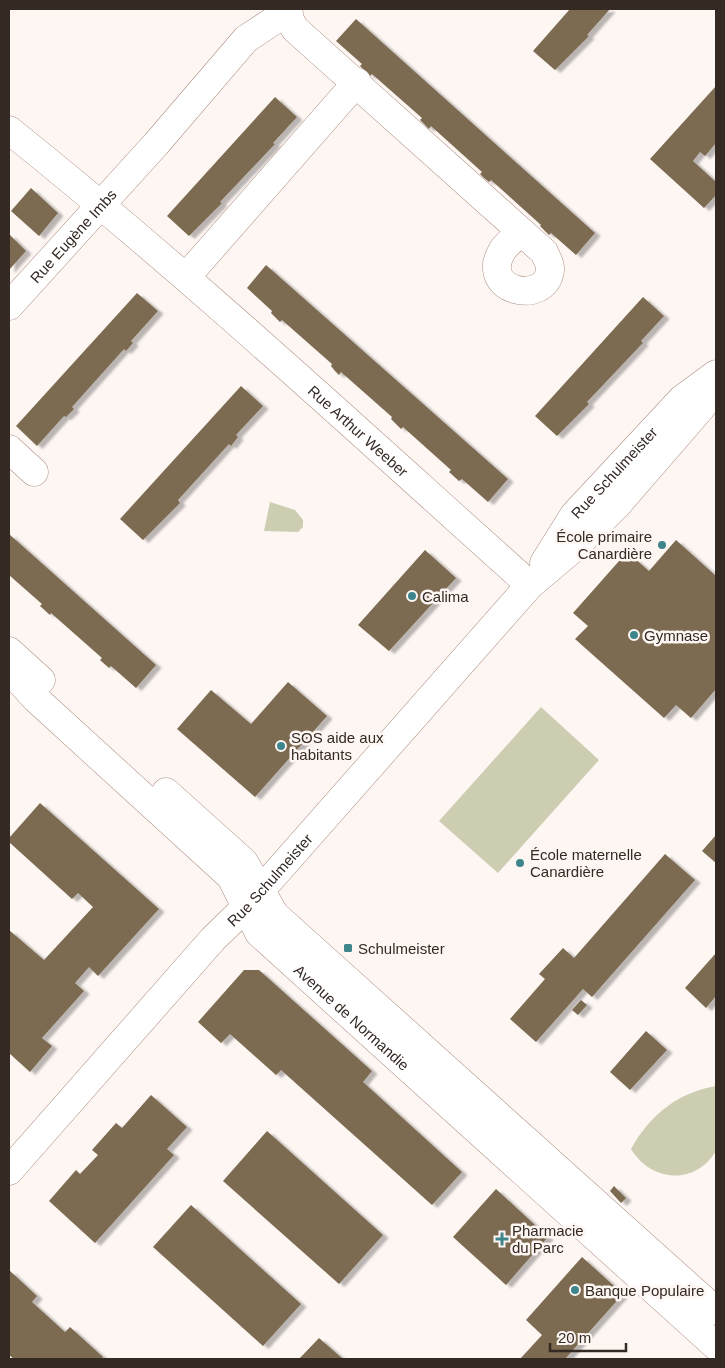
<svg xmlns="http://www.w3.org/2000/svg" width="725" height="1368" font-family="Arial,sans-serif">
<defs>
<filter id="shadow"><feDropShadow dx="5.5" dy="3" stdDeviation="1" flood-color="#0004"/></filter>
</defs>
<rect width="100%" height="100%" fill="#fdf6f3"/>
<path fill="#cccdb1" d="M 270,502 L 295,510 L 303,520 L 303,527 L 298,532 L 264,531 Z
M 541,707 L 599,760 L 498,873 L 439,821 Z
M 716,1086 L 716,1151 C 695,1186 651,1182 631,1149 C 650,1115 677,1093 716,1086 Z"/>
<path fill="#7c6b51" filter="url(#shadow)" d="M 570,9 L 610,9 L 587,35 L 589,36 L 555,70 L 533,51 Z
M 356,19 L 595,233 L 576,255 L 551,233 L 549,235 L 540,226 L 541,225 L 491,180 L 489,182 L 484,178 L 480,174 L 482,172 L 431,126 L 429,129 L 420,120 L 422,118 L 372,74 L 370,76 L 360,66 L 362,64 L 336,41 Z
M 716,86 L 716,143 L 705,156 L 700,152 L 693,161 L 716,182 L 716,195 L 704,208 L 650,159 Z
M 275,97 L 297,117 L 273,143 L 275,144 L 220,202 L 222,203 L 189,236 L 167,216 Z
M 31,188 L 58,213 L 39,236 L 11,211 Z
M 9,234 L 26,251 L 9,270 Z
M 266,265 L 508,479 L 488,502 L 462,479 L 459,481 L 449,472 L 451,470 L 403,427 L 401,429 L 391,419 L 392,417 L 341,372 L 339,375 L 335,371 L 331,366 L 332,364 L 282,320 L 280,322 L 271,313 L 272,311 L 247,288 Z
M 137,293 L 158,311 L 131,341 L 133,343 L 126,351 L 124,349 L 72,407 L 74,409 L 66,417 L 64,416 L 37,446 L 16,426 Z
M 643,297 L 664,316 L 641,341 L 643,343 L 639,347 L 587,402 L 589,404 L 557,436 L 535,416 Z
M 241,386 L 263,406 L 236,435 L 238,437 L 231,446 L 229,444 L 178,500 L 180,503 L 143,540 L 120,519 Z
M 9,534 L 156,665 L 136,688 L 111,666 L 109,668 L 100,660 L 102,658 L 51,613 L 50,615 L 40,606 L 42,604 L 9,575 Z
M 676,540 L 716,576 L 716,689 L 691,718 L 676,705 L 664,718 L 575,639 L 588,626 L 573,613 L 627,552 L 649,571 Z
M 425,550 L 456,578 L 389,651 L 358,625 Z
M 288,682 L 327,716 L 255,797 L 177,729 L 211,690 L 251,724 Z
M 40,803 L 159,909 L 98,976 L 89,967 L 75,983 L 84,991 L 42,1038 L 52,1046 L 30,1072 L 9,1053 L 9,930 L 44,960 L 93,907 L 78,893 L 72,899 L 9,842 L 9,838 Z
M 716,835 L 716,863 L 702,851 Z
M 665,854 L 695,880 L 592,997 L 583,989 L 536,1042 L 510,1019 L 545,979 L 539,974 L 563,948 L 574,958 Z
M 716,953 L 716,996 L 706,1008 L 685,988 Z
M 244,970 L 259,970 L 372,1071 L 363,1082 L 462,1172 L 432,1205 L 281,1070 L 276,1075 L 230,1034 L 221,1043 L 198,1022 Z
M 581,1000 L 587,1005 L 578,1015 L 572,1010 Z
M 646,1031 L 667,1050 L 630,1090 L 610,1072 Z
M 151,1095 L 187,1127 L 167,1149 L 174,1155 L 95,1243 L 49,1201 L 76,1170 L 80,1174 L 98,1155 L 92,1150 L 116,1123 L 122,1128 Z
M 267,1131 L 383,1235 L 339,1284 L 223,1181 Z
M 614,1186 L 626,1198 L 621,1203 L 610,1191 Z
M 496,1189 L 548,1237 L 506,1285 L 453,1237 Z
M 191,1205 L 301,1304 L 263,1346 L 153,1247 Z
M 582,1257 L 623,1294 L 565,1359 L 520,1359 L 542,1335 L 526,1320 Z
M 9,1270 L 37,1296 L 32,1302 L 65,1332 L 70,1327 L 103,1357 L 101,1359 L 14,1359 L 9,1355 Z
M 319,1338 L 343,1359 L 299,1359 Z"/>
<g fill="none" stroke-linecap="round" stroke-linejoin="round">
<defs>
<g id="minor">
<path d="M 288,9 L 290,20 L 295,29 L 544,252 C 546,257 551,265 550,270 C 546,306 478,292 502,251 C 506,244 515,238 521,232"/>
<path id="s1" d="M 9,130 C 189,274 358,431 530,585"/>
<path d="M 186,277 L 357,82"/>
<path id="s2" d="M 9,306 L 156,144 L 246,39 L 287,12"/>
<path d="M 9,449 L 34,472"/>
<path id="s3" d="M 544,563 L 574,515 L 682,399 L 716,374"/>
<path d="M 9,651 L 41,680"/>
<path id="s4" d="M 9,674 L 13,674 L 36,699 L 231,877 L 259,933 L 716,1346"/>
<path d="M 166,792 L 244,862 L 275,915 L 716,1311"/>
<path id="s5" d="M 9,1171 L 213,939 L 246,907 L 530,585 L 575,547 L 617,505 L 701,408 L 716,386"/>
</g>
</defs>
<use href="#minor" stroke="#ab8e80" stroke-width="29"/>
<use href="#minor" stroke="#fff" stroke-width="28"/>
</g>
<g fill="#3e868c" stroke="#fdf6f3" stroke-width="2">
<circle cx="662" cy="545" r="5"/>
<circle cx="412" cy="596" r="5"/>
<circle cx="634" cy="635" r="5"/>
<circle cx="281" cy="746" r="5"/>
<circle cx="520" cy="863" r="5"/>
<rect x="343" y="943" width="10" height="10" rx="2.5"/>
<path d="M499.5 1231.5h5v5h5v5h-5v5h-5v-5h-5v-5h5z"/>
<circle cx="575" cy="1290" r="5"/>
</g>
<g text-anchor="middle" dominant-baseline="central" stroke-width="5" stroke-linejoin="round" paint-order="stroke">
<g font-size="15" fill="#352923" stroke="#fdf6f3">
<text stroke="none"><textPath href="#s2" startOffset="95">Rue Eugène Imbs</textPath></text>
<text stroke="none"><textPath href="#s1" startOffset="461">Rue Arthur Weeber</textPath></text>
<text stroke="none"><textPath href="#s3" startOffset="115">Rue Schulmeister</textPath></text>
<text stroke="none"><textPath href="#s5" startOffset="391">Rue Schulmeister</textPath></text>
<text stroke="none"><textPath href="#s4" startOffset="490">Avenue de Normandie</textPath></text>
</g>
<g font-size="15" fill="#352923" stroke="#fdf6f3" text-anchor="start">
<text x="652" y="536" text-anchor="end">École primaire<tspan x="652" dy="17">Canardière</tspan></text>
<text x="422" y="596">Calima</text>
<text x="644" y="635">Gymnase</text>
<text x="291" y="737">SOS aide aux<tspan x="291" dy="17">habitants</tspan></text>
<text x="530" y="854">École maternelle<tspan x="530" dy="17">Canardière</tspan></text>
<text x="358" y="948">Schulmeister</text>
<text x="512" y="1230">Pharmacie<tspan x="512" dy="17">du Parc</tspan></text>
<text x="585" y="1290">Banque Populaire</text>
</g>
</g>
<rect width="725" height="1368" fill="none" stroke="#352923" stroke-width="20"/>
<path d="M550 1343v8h76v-8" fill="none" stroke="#352923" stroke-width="2.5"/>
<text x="558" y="1343" font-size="15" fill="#352923" stroke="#fdf6f3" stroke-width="4" paint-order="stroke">20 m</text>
</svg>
